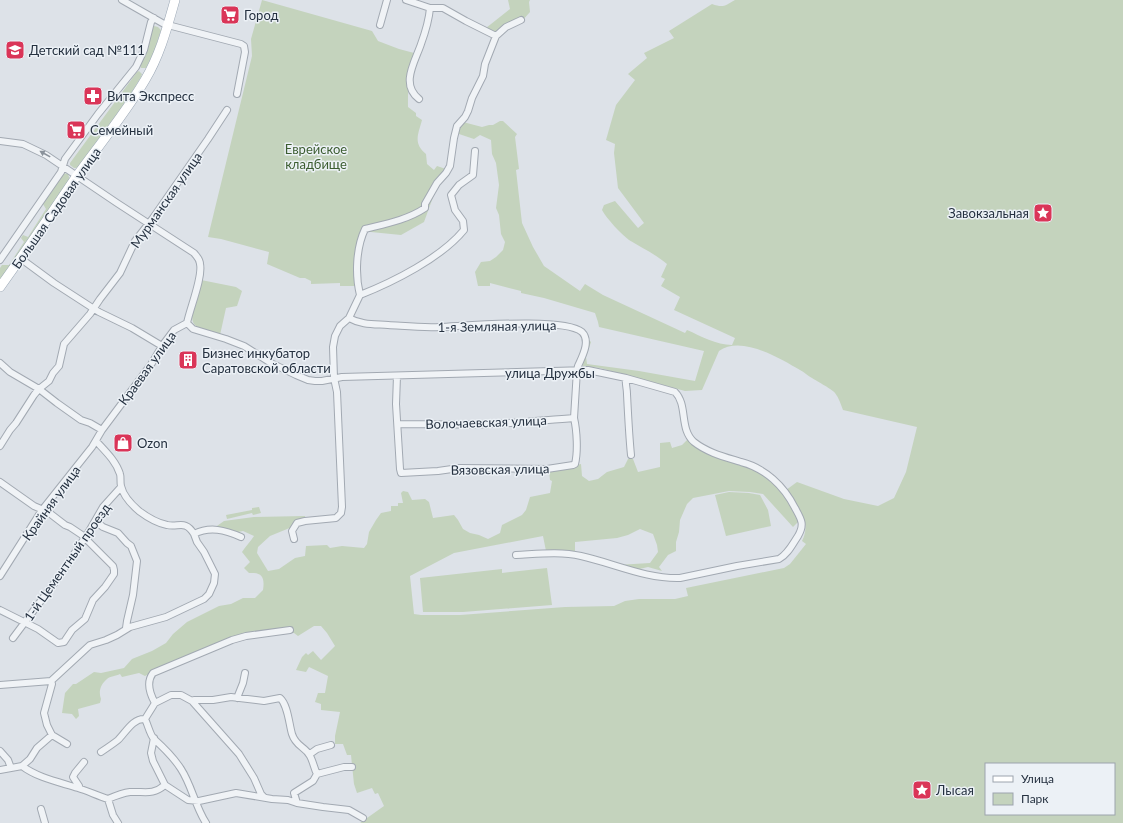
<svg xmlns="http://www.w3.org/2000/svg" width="1123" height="823" font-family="Lato,sans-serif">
<rect width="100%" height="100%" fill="#dde2e8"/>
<path fill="#c4d3bd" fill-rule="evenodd" d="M 262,0 L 372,31 L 378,41 L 399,49 L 414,53 C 408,73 408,86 408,107 L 416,113 L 416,116 L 422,120 C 418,135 413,143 426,154 L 427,164 L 434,170 L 437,166 L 446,169 L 432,184 L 436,189 L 424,222 L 401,235 L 361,231 L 355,263 L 356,286 L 340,286 L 340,283 L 311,284 L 311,281 L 305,278 L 300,278 L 267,264 L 269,252 L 221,239 L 208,237 L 252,56 L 251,39 Z
M 508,0 L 530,0 L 529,2 L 530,12 L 522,21 L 494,32 L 486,28 L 510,9 Z
M 735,0 L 1123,0 L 1123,823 L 360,823 L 384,806 L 378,793 L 375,794 L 372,788 L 357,793 L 354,784 L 351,755 L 347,755 L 343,744 L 335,744 L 335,736 L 340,712 L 321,710 L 321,704 L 315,702 L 318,693 L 325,693 L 328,676 L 309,667 L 306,672 L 296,670 L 302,657 L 306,653 L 308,655 L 313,651 L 321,660 L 335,646 L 327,633 L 321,626 L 314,626 L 298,636 L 294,633 L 291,633 L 246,635 L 160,668 L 145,676 L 139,673 L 122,677 L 120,674 C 116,676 110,676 107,679 C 101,684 98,691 101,699 L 100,703 L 78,709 L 79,716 L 76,719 L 72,714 L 62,713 L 65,693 L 73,684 L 76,684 L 94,672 L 101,673 L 124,668 L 132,659 L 152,651 L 166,643 L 173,634 L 187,622 L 219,606 L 231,604 L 243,598 L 255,598 L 263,590 C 265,577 262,572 249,573 L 244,568 L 250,562 L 242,552 C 246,546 250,542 254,536 L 243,531 L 228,534 L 214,528 L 224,521 L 254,517 L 305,516 L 306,523 L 292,527 L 270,536 L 258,547 L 257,553 L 268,571 L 279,569 L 295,558 L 305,556 L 306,546 L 327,545 L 330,548 L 342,546 L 364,548 L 367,544 L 369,532 L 376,520 L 381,513 L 391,511 L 391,506 L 398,506 L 398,503 L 403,503 L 401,493 L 403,491 L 408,492 L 412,500 L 425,499 L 429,502 L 433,518 L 454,515 L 458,520 L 463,529 L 470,533 L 479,535 L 488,539 L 500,533 L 502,525 L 522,515 L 526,510 L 530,497 L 550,493 L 552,481 L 550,480 L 549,471 L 581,464 L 582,476 L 589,481 L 598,479 L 607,472 L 624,467 L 628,459 L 633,459 L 638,472 L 660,467 L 660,443 L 670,442 L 672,448 L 682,445 L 688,439 L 755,468 L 769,477 L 790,501 L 799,521 L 793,527 L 763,494 L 750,492 L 729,491 L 693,498 L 687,504 L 680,520 L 679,532 L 676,542 L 676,551 L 668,555 L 659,567 L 662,571 L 648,567 L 635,570 L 617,565 L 650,563 L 658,552 L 657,545 L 653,534 L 640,529 L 628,535 L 617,538 L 575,542 L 575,553 L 546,551 L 543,536 L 454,553 L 410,576 L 414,614 L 421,615 L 460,615 L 565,607 L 614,606 L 625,601 L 639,599 L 675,599 L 688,596 L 686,588 L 784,568 L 790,564 L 806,544 L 802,541 C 805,535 806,530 805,523 L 786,490 L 797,482 L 844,499 L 878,506 L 894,498 L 906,472 L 917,427 L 843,410 C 841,405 839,398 835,393 C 833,390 817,381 812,378 C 808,376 804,372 800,370 C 780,358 741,335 719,351 L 702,390 L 685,391 L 600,368 L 583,366 L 582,365 L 587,338 L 591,342 L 586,357 L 587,364 L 639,371 L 695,381 L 704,351 L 599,327 L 598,322 L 595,313 L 544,298 L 521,293 L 521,291 L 490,283 L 490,286 L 478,286 L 475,272 L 481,262 L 490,261 L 496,257 L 503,250 L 505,242 L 501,234 L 499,215 L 496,208 L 499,185 L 496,163 L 492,154 L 491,140 L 480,135 L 474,139 L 456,133 L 458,128 L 463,122 L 482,127 L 489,125 L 493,125 L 500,121 L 503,121 L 517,134 L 515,137 L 519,169 L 516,170 L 522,223 L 533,247 L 544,266 L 580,291 L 585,284 L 603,295 L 685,333 L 687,330 C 701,336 716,345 732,345 L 735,338 L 674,310 L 680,297 L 661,286 L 665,279 L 661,277 L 667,264 C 655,254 642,248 629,240 C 621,234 607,219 602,210 L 604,205 L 615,201 L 638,228 L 644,223 L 618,188 L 614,153 L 615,144 L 606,140 L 616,105 L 635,80 L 628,74 L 647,58 L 644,53 L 674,38 L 669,31 L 712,4 C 723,8 725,6 735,0 ZM 986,764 L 1114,764 L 1114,814 L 986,814 Z
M 154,26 L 158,27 L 161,30 L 154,52 L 146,68 L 141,68 L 140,64 L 147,52 L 152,28 Z
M 139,71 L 142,74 L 141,77 L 127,100 L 78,167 L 76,168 L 74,168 L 70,165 L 70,163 L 137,72 Z
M 63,173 L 68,174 L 69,177 L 69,180 L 0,280 L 0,268 L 2,265 L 9,265 L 24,242 L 21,238 L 23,235 L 28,237 L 46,209 L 43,204 Z
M 201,280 L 236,287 L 242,291 L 237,306 L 226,308 L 220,335 C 213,332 202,331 196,326 C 186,320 198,290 201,280 Z
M 729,492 L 749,493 L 760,495 L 768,510 L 771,526 L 726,536 L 715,495 Z
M 259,507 L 261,513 L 253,515 L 252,513 L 227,519 L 226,515 L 252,510 L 252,508 Z
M 547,568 L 552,605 L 463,612 L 423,612 L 420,578 L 502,569 L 502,573 Z"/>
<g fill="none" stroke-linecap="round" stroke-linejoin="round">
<defs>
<path id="street" d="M 122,0 L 164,24 L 241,44 L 244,46 L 245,52 L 237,94
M 406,0 L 430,8 L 443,8 L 466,21 L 496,36
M 380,25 L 387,0
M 419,99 C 400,84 415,62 421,44 C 425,33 429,20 430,8
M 0,141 L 23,144 L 46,155 L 117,203 L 194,253 C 197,257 200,259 200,264 C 203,277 190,308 187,323
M 20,258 L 54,283 L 91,307 L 99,312 L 132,328 L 162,346
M 0,260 L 61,172 L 65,159 L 98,114 L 136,67 L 144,50 L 151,22 L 154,18
M 360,295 C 355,275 356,248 365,229 C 385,224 407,220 425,208 L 425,204 L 437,183 L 446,173 L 450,166 L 454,138 L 457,126 L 465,117 L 468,111 L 472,98 L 483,76 L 485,64 L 496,36 L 506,27 L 521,20
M 349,318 C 361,325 375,324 388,325 C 405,326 422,328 440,327 C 466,326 565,317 582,332 C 591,341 582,357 578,366 L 577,370 L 574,418 C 577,431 578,452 575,464 L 573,465 L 547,469 L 459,468 L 438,471 L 401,473 L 400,469 L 396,404 L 397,376
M 187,323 L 193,329 L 226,339 L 244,346 L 271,363 L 296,375 L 308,380 L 315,381 L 322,381 L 342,377 L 588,370 L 626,378 L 675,392 C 688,405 679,429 694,442 C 708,453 725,457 741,462 C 765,468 784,486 795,508 C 801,519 805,524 798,536 C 792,545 788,554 779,559 L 737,566 L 680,578 C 646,579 613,563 581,556 C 560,551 537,554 516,555
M 0,363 L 10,372 L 39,389 L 57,403 L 81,420 L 90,423 L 102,430
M 626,378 C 625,383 627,388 627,394 C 628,414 629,435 631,455
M 398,424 C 429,424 460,425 491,424 C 519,423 546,420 574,418
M 96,441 C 105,451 116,461 120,474 C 121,477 120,482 121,486 C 123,495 132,505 139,511 C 147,517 157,523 167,525 C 178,528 185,519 194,534 C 210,526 225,530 241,537
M 0,446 L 10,430 L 16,423 L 34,395 L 39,389 L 49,381 L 53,373 L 59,366 L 64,344 L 90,314 L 100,299 L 120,273 L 135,241 L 153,218 L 208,139 L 227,110
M 0,482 L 34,506 L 48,512 L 65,525 L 70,527 L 82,535 L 113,566 L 114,570 L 114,574 L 105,587 L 93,600 L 85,619 L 72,630 L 64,642 L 58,643 L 38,629 L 0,610
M 95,521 L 103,527 L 118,533 L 127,543 L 131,546 L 137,561 L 133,595 L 127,621 L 126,628
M 294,539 L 292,531 L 297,523 L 305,521 L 336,518 L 341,513 L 342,507 L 337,392 L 334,378 L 333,347 L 335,336 L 340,326 L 349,318 L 360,295 C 393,282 441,258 464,230 L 463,221 L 455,210 L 451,195 L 459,185 L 473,175 L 475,151
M 0,576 L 42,510 L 92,447 L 102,430 L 152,363 L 162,346 L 174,330 L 187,323
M 13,638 L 58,578 L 88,533 L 103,507 L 121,487
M 0,685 L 51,681
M 237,698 L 243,683 L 245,673
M 192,701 L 239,754 L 254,778 L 261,794 L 264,797
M 155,703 C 150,694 146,682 153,673 L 232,640 L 246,636 L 290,630
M 145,719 C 148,725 150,735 154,739 C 164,748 174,758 181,769 C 192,786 195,806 206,823
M 154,738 L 151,753 L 153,761 L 165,785 L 188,800 L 199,801 L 236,793 L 272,799 L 288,800 L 297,803 L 323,807 L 349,810 L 363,818
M 67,744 L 52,735 L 47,725 L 44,713 L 52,684 L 51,681 L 90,645 L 106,640 L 117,635 L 130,627 L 166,617 L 204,599 L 209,594 L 214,583 L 215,574 L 204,552 L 197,542 L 194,534
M 0,751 L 8,760 L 11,768
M 101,752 C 107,748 113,744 118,740 C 126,732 133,718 145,719 L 155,703 L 171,695 L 181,695 L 192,701 L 194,700 L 213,700 L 231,697 L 264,701 L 280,698 C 288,705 289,724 292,734 C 296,747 305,746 310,756 C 313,761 314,768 317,774
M 310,754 L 317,749 L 331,745
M 22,766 C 38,778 59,782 78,788 C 88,791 98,796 108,799 L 113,815 L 118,823
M 22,766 L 30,759 L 37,748 L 52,735
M 0,770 L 22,766
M 79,788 L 79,786 L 73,777 L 75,773 L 84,762
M 108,799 C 115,796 122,793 130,792 C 144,791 152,796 165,785
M 297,803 L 294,793 L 313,781 L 317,774 L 344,767 L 352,767
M 41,809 L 45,823"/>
<path id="primary" d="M 0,287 C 26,251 51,214 76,177 C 99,145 125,114 145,80 C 160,55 167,28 175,0"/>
</defs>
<use href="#street" stroke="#a2a9b2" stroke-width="8"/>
<use href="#primary" stroke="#9ba7b5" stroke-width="10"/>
<use href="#street" stroke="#f0f3f6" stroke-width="6"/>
<use href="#primary" stroke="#fff" stroke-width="9"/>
</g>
<defs><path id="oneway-solid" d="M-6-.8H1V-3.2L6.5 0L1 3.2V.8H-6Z"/></defs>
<use fill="#8a929b" href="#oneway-solid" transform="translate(45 154) rotate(-151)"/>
<defs>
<symbol id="supermarket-square" viewBox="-11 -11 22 22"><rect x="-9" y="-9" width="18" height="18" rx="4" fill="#da3558" stroke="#ecf1f6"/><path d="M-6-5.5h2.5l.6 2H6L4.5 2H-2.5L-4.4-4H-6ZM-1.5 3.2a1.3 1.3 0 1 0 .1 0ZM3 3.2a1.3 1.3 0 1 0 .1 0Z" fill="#fff"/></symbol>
<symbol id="school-square" viewBox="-11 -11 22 22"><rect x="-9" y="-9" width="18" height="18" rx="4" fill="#da3558" stroke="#ecf1f6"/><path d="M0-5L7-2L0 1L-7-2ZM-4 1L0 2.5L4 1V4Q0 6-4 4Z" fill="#fff"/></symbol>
<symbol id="pharmacy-square" viewBox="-11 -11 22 22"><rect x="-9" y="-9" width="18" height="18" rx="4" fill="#da3558" stroke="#ecf1f6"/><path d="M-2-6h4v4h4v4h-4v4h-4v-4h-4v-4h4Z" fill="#fff"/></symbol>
<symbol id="sight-square" viewBox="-11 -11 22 22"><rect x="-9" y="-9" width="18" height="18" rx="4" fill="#da3558" stroke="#ecf1f6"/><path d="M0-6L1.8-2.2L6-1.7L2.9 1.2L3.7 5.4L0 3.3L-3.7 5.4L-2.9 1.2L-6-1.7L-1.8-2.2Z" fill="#fff"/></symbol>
<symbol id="building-square" viewBox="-11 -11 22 22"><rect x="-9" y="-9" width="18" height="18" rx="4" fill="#da3558" stroke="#ecf1f6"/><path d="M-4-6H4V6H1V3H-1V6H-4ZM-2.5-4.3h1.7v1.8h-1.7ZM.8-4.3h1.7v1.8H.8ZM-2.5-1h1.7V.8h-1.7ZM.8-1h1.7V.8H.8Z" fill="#fff"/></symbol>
<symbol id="shop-square" viewBox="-11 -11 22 22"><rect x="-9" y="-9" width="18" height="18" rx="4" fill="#da3558" stroke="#ecf1f6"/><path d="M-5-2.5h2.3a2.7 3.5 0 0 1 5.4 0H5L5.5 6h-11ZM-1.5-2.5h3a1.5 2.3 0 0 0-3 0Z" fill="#fff"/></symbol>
</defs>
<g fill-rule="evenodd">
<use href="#supermarket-square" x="219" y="4" width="22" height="22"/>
<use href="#school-square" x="4" y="39" width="22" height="22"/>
<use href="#pharmacy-square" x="82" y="85" width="22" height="22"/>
<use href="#supermarket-square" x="65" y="119" width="22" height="22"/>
<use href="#sight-square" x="1032" y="202" width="22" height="22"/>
<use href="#building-square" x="177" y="349" width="22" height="22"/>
<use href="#shop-square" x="112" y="432" width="22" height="22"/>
<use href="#sight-square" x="911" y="779" width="22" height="22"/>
</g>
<g text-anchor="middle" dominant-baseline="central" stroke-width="3" stroke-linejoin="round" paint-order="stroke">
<g font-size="13" fill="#253140" stroke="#ecf1f6" text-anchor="start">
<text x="244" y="15">Город</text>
<text x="29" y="50">Детский сад №111</text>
<text x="107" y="96">Вита Экспресс</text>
<text x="90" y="130">Семейный</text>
<text x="1029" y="213" text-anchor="end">Завокзальная</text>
<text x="202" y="353">Бизнес инкубатор<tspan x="202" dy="15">Саратовской области</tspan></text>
<text x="137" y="443">Ozon</text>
<text x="936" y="790">Лысая</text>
</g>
<g font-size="13" fill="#3c5d31" stroke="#ecf1f6">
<text x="316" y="149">Еврейское<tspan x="316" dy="15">кладбище</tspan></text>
</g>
<g font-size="13" fill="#253140" stroke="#ecf1f6">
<text transform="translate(166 200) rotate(-55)">Мурманская улица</text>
<text transform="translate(56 208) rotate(-55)">Большая Садовая улица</text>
<text transform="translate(497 326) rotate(-1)">1-я Земляная улица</text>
<text transform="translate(147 368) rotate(-54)">Краевая улица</text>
<text x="550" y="373">улица Дружбы</text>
<text transform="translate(486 422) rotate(-2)">Волочаевская улица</text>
<text transform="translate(500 469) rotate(-1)">Вязовская улица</text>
<text transform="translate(51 503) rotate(-54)">Крайняя улица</text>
<text transform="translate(67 562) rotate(-55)">1-й Цементный проезд</text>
</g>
</g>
<rect x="985" y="763" width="130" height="52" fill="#ecf1f6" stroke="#9ca4ad"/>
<rect x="993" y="776" width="20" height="6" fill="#ffffff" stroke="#9ca4ad"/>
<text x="1021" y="783" font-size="12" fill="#253140">Улица</text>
<rect x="993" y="793" width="20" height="12" fill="#c4d3bd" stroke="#9ca4ad"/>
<text x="1021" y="803" font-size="12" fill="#253140">Парк</text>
</svg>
